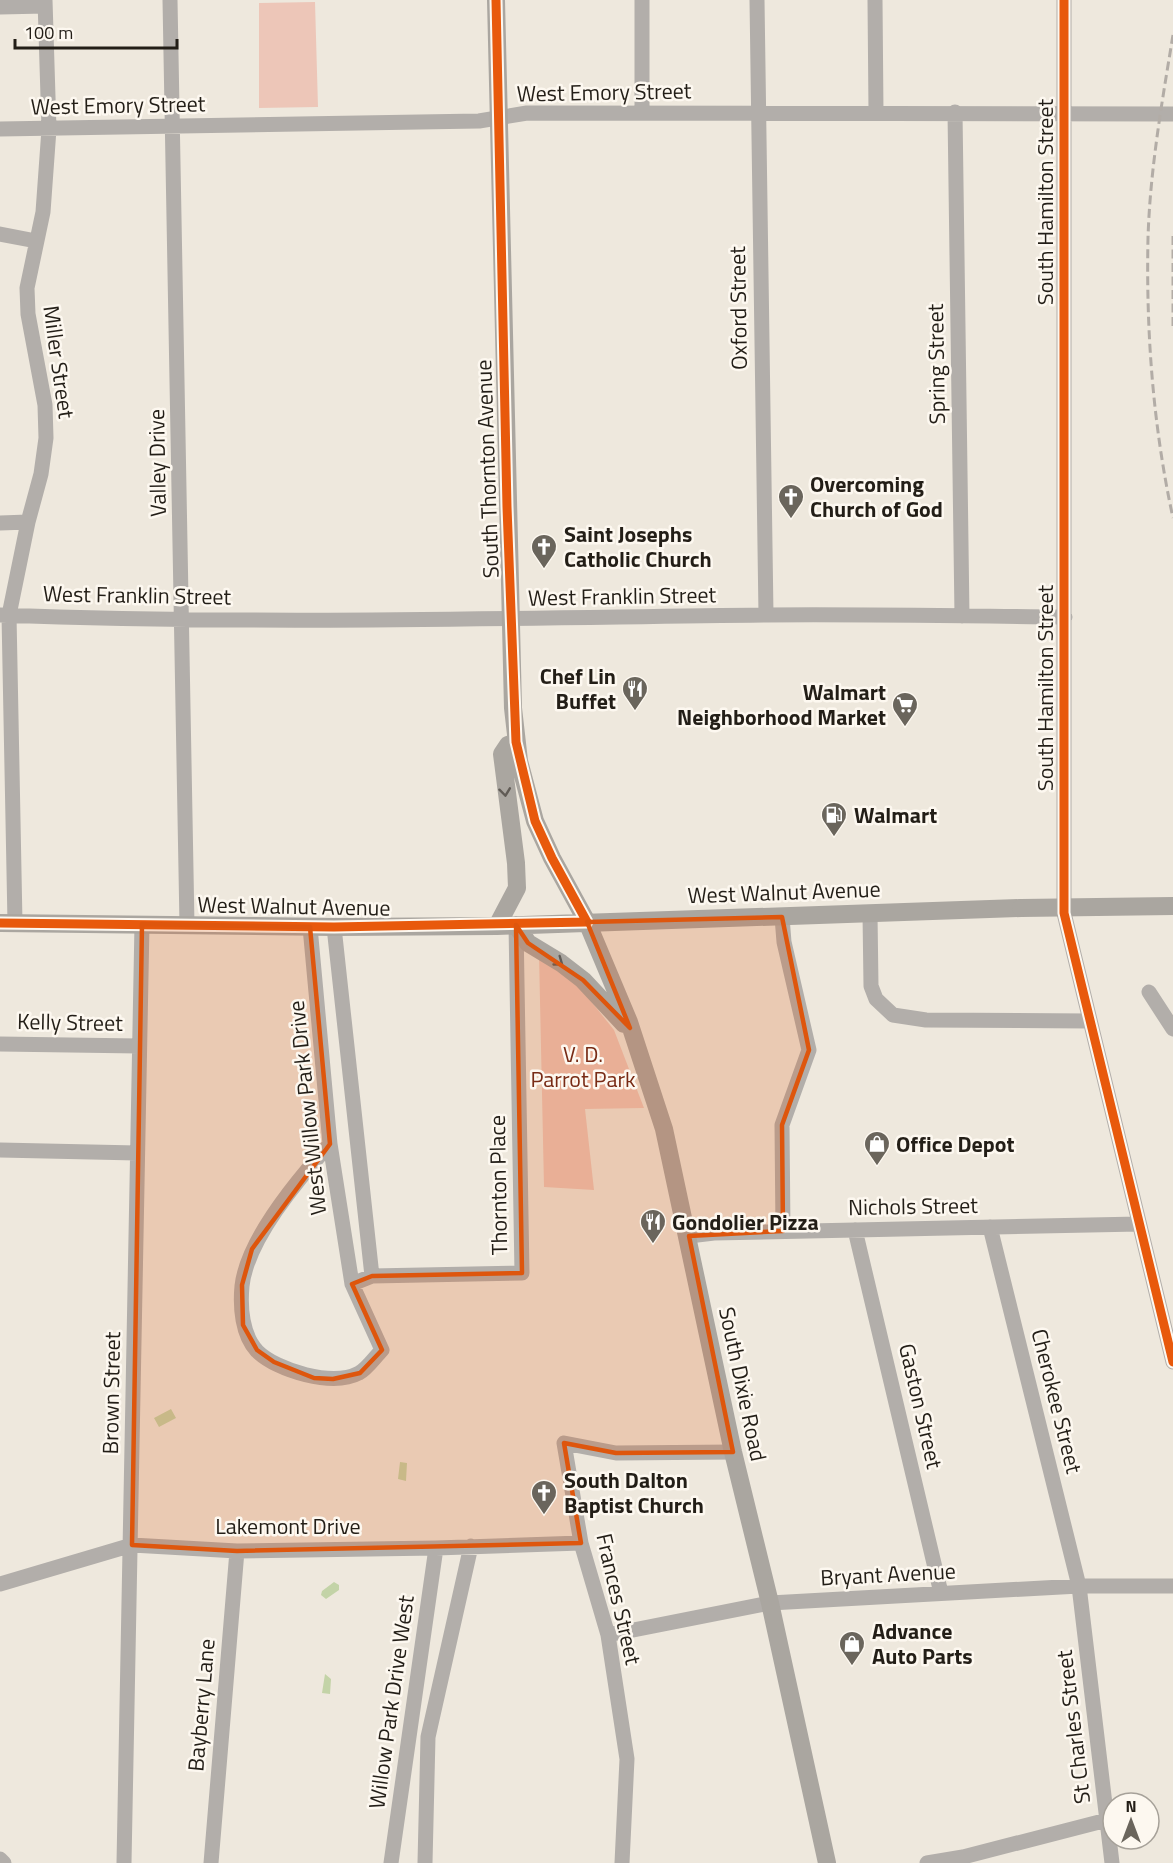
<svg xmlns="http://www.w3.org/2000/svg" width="1173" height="1863" font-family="'Titillium Web',sans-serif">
<rect width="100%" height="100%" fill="#eee8dd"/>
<path fill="#edc6b8" d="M 315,2 L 318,107 L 259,108 L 259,3 Z
M 539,954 L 574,980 L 614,1030 L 644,1108 L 585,1109 L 594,1190 L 544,1187 Z"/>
<path fill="#c3d3a7" d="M 171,1409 L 176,1418 L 159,1427 L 154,1418 Z
M 400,1462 L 407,1463 L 406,1481 L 398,1479 Z
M 334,1582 L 339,1585 L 339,1590 L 326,1599 L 321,1595 L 322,1591 Z
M 325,1674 L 331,1679 L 330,1694 L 322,1693 Z"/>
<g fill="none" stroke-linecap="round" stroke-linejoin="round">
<path stroke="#b2aeaa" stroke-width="15" d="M 170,0 L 187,925
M 642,0 L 642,113
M 757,0 L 766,615
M 875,0 L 876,112
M 1064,0 L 1064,913 L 1173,1362
M 0,7 L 45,6
M 955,112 L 962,616
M 0,129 L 479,121 L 527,113 L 1173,114
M 0,234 L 36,241
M 0,523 L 28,522
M 0,615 C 255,625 510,618 765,615 C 865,614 965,616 1065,617
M 870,914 L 871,986 L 876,999 L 893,1015 L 926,1020 L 1089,1021
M 782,917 L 784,942 L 809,1050 L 782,1125 L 783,1231
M 15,923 L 9,615 L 28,522 L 41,474 L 46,438 L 45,405 L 28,314 L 27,288 L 43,212 L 49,129 L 45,0
M 310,927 L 330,1144 L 352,1284 L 382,1350 C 375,1357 367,1369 359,1373 C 333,1387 277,1371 257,1351 C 242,1335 240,1307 242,1286 C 247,1240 299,1178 330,1144
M 334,927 L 372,1276
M 1149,992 L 1173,1029
M 0,1044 L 139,1046
M 0,1150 L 137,1153
M 990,1227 L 1079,1586 L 1112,1863
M 855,1230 L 941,1593
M 689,1236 L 714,1233 L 1139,1224
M 352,1284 L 372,1276 L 522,1273 L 516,925
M 0,1584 L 132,1545 L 237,1551 L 436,1548 L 581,1543
M 608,1635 L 770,1603 L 1079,1586 L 1173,1586
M 0,1859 L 4,1863
M 124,1863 L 142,924
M 211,1863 L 237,1551
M 391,1863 L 436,1548
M 425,1863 L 428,1737 L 471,1546
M 622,1863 L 627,1759 L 608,1635 L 581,1543 L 564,1443 L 616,1453 L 733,1452
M 927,1863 L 963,1857 L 1107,1820"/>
<path stroke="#aaa6a0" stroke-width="18" d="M 496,0 L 513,708 L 519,761 L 535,821 L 552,858 L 587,922 L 629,1022 L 664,1129 L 733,1452 L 770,1603 L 827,1863
M 0,923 L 334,927 L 497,926 L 1021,908
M 516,925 L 528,943 L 561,963 L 583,980 L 624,1024
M 497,926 L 517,888 L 516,863 L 502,754 L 508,745 L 516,742"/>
<path stroke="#b2aca6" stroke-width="3" stroke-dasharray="9 4.5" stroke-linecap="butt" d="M 1173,35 C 1162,102 1150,170 1148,238 C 1146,332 1153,426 1173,518
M 1173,236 L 1173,326"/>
<path stroke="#aaa6a0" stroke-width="18" d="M 1021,908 L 1173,906"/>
<defs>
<path id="cycleway" d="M 1064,0 L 1064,913 L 1173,1362
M 0,923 L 334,927 L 587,922 L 552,858 L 535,821 L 516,742 L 507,507 L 496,0"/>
</defs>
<use href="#cycleway" stroke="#fdf8f0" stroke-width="13"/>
<use href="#cycleway" stroke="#e8590c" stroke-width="9"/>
</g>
<defs><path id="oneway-chevron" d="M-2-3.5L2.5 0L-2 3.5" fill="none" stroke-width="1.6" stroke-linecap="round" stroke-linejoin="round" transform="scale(1.5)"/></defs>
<g stroke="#605b55">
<use href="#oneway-chevron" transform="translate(505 792) rotate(83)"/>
<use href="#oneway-chevron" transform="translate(559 962) rotate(36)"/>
</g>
<path fill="#de560d" fill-opacity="0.2" stroke="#de560d" stroke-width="4.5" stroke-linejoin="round" d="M 782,917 L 809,1050 L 782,1125 L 783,1231 L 689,1236 L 733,1452 L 616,1453 L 564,1443 L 581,1543 L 237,1551 L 132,1545 L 142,924 L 310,927 L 330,1144 L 252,1249 L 242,1285 L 243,1325 L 257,1350 L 274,1362 L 314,1378 L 333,1379 L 360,1373 L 382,1350 L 352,1284 L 372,1276 L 522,1273 L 516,925 L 528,943 L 583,980 L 630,1028 L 587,922 Z"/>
<defs>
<symbol id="church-pin" viewBox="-11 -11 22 30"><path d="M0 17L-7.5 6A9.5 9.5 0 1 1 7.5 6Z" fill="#6a655c" stroke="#fdf8f0"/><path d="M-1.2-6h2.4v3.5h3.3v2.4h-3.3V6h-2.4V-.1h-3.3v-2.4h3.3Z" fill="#fff"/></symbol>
<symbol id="restaurant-pin" viewBox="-11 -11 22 30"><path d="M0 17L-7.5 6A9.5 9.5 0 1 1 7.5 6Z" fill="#6a655c" stroke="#fdf8f0"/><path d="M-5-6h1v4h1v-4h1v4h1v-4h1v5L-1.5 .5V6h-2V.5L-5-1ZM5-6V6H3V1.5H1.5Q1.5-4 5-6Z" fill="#fff"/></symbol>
<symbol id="supermarket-pin" viewBox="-11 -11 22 30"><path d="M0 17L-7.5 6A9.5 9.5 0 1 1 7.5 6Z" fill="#6a655c" stroke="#fdf8f0"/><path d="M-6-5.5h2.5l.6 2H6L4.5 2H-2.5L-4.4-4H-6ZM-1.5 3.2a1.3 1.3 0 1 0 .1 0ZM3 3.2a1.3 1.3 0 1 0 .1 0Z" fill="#fff"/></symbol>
<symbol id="fuel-pin" viewBox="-11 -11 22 30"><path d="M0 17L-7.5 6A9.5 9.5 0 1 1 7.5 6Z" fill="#6a655c" stroke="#fdf8f0"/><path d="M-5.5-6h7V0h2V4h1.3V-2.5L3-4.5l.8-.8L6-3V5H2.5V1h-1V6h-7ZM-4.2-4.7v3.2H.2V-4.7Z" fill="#fff"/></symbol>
<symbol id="shop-pin" viewBox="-11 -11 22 30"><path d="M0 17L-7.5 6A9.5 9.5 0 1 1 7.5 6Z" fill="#6a655c" stroke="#fdf8f0"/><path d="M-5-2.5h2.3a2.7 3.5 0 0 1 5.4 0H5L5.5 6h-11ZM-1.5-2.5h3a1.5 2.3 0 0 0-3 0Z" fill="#fff"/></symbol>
</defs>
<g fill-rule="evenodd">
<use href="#church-pin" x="776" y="482" width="30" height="40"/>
<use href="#church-pin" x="529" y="532" width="30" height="40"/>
<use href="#restaurant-pin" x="620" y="674" width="30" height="40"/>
<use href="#supermarket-pin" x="890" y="690" width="30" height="40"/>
<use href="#fuel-pin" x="819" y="800" width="30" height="40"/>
<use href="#shop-pin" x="862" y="1129" width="30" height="40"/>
<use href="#restaurant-pin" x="638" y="1207" width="30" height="40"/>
<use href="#church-pin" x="529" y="1478" width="30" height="40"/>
<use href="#shop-pin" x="837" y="1629" width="30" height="40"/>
</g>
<g text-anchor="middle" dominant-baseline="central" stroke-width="5" stroke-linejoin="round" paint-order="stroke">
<g font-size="22" fill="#231e17" stroke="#fdf8f0">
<text transform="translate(604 92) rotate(-1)">West Emory Street</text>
<text transform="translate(118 105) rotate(-1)">West Emory Street</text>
<text transform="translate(1045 202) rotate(-90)">South Hamilton Street</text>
<text transform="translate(738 308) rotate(-91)">Oxford Street</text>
<text transform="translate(59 362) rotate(82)">Miller Street</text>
<text transform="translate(936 364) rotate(-91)">Spring Street</text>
<text transform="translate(157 463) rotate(-91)">Valley Drive</text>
<text transform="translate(487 469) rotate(-92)">South Thornton Avenue</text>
<text transform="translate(137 595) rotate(1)">West Franklin Street</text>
<text transform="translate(622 596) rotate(-1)">West Franklin Street</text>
<text transform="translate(1045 688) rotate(-90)">South Hamilton Street</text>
<text transform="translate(784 892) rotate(-2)">West Walnut Avenue</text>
<text transform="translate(294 906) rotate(1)">West Walnut Avenue</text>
<text transform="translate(70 1022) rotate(1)">Kelly Street</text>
<text transform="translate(307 1108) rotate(-96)">West Willow Park Drive</text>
<text transform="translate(498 1185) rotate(-91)">Thornton Place</text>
<text transform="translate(913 1206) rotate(-1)">Nichols Street</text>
<text transform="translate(743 1384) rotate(78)">South Dixie Road</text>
<text transform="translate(111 1393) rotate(-89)">Brown Street</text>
<text transform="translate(1057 1401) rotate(76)">Cherokee Street</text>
<text transform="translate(921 1406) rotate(77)">Gaston Street</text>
<text x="288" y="1526">Lakemont Drive</text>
<text transform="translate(888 1574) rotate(-3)">Bryant Avenue</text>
<text transform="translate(619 1599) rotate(77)">Frances Street</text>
<text transform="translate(391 1702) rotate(-82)">Willow Park Drive West</text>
<text transform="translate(201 1705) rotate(-85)">Bayberry Lane</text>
<text transform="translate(1073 1727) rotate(-97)">St Charles Street</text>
</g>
<g font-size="22" font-weight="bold" fill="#231e17" stroke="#fdf8f0" text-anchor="start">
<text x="810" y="484">Overcoming<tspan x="810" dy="25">Church of God</tspan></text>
<text x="564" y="534">Saint Josephs<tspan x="564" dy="25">Catholic Church</tspan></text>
<text x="616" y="676" text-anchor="end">Chef Lin<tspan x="616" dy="25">Buffet</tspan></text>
<text x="886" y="692" text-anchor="end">Walmart<tspan x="886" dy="25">Neighborhood Market</tspan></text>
<text x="854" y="815">Walmart</text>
<text x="896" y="1144">Office Depot</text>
<text x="672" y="1222">Gondolier Pizza</text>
<text x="564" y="1480">South Dalton<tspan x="564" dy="25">Baptist Church</tspan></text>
<text x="872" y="1631">Advance<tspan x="872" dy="25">Auto Parts</tspan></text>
</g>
<g font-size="22" fill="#782b15" stroke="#fdf8f0">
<text x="583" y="1054">V. D.<tspan x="583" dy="25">Parrot Park</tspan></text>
</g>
</g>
<g transform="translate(1131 1821)"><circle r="28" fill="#fdf8f0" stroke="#a6a199" stroke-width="1.5"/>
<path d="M0-4.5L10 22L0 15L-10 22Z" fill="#6a655c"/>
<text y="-9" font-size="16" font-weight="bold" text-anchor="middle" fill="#231e17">N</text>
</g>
<path d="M15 39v9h162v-9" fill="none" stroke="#231e17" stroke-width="3"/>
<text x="24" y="39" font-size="18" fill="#231e17" stroke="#fdf8f0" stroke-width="4.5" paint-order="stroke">100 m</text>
</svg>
